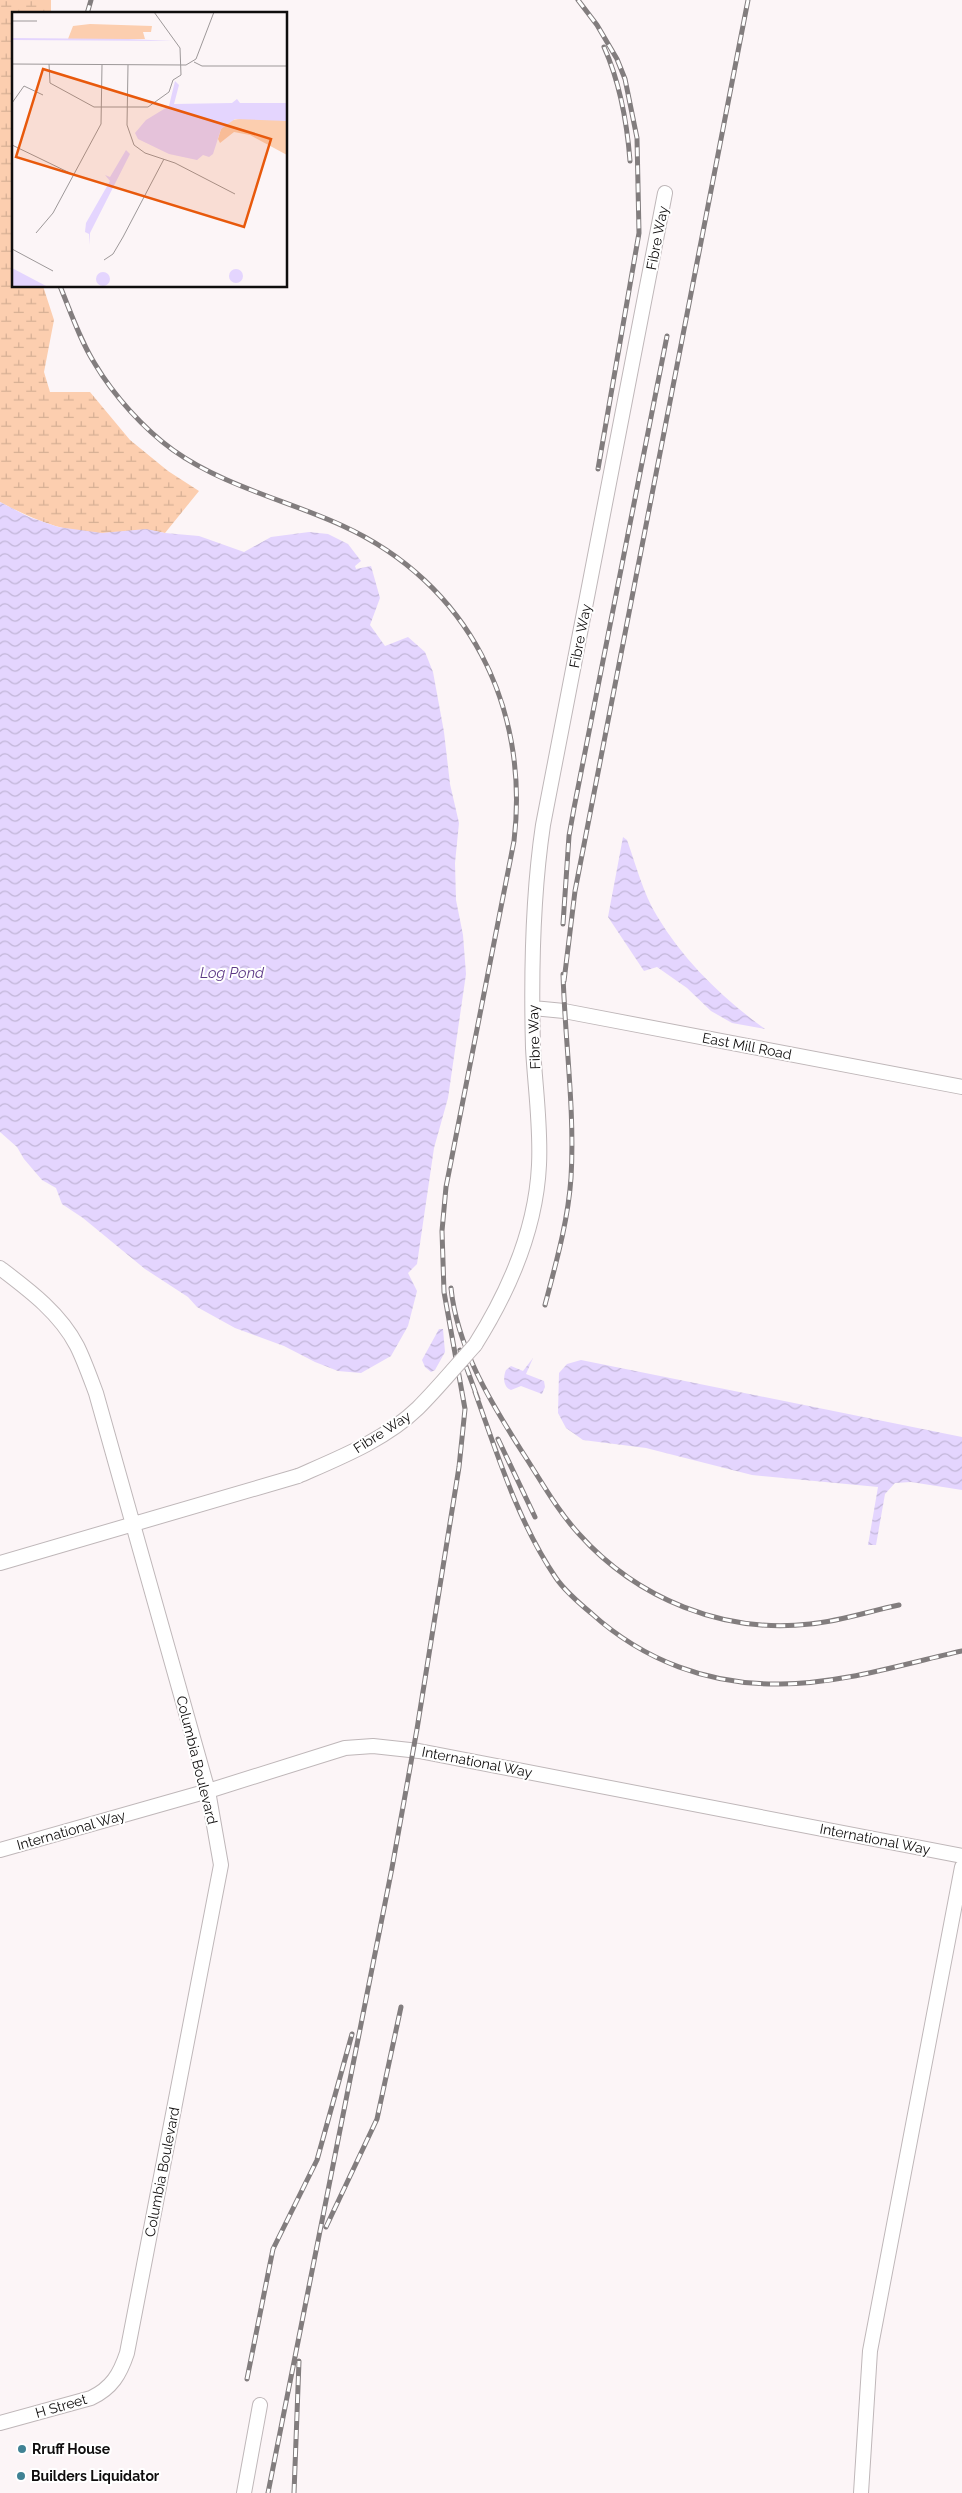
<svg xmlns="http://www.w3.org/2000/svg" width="962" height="2493" font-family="Raleway,sans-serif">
<defs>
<pattern id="wetland-marsh" width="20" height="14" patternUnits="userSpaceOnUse" patternTransform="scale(1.25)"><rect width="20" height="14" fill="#fcceaf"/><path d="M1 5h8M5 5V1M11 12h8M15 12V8" fill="none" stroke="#d7b095"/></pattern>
<pattern id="water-waves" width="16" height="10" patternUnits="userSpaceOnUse" patternTransform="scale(1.25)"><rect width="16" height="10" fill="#e4d5fe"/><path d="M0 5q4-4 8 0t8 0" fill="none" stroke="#c2b6d8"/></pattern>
</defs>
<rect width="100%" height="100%" fill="#fcf5f7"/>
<path fill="url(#wetland-marsh)" d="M 0,0 L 51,0 L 51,14 L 14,14 L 14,286 L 43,286 L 54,320 L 44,372 L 50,392 L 90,392 L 130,440 L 168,471 L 199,491 L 165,533 C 139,527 128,533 103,533 C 67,534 32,519 0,502 Z"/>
<path fill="url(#water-waves)" d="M 0,502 L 29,517 L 58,527 L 102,533 L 146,529 L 165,533 L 199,536 L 244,552 L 271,537 L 309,532 L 328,534 L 348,544 L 361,561 L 355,566 L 356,569 L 371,566 L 380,598 L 370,625 L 385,646 L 408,637 L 425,652 L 433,672 L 444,732 L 450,784 L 459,823 L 455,863 L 456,900 L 463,935 L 466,974 L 448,1098 L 434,1148 L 417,1264 L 408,1273 L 417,1291 L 408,1326 L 391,1356 L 361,1373 L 338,1371 L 315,1362 L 284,1346 L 235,1328 L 197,1307 L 188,1297 L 145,1269 L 83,1218 L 62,1204 L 56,1188 L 42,1180 L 24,1159 L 17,1147 L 0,1132 Z
M 623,837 L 627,840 C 636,865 643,893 657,916 C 684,961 722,998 765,1029 L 732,1023 L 711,1011 L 687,988 L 657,967 L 644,971 L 608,917 Z
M 439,1329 L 443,1329 L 445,1352 L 435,1370 L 431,1372 L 425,1367 L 422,1360 Z
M 533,1358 L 526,1374 L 544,1381 L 545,1387 L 542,1394 L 521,1386 L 511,1390 C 503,1387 503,1377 506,1370 L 511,1366 L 523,1371 Z
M 581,1360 L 962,1437 L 962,1490 L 911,1482 L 895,1483 L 885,1494 L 876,1545 L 868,1545 L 878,1487 L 752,1475 L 646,1448 L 583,1440 L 566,1428 L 558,1413 L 559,1373 L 567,1364 Z"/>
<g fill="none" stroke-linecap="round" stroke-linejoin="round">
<defs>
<path id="minor" d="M 533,1008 L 564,1011 L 962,1087
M 0,1268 C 29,1290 60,1313 77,1346 C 84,1360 90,1377 96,1393 L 208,1791 L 221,1865 L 127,2353 C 120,2374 112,2388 91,2398 L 0,2423
M 475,1345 C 509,1291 536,1229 539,1165 C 541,1126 535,1086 533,1048 C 531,973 532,899 543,825 L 665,193
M 0,1563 L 298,1476
M 0,1850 L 208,1791 L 345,1748 L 373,1746 L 419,1751 L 962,1856
M 244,2493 L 260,2405
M 861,2493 L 870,2351 L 962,1867"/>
</defs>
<use href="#minor" stroke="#bfb7b9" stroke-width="16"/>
<use href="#minor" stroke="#fff" stroke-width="14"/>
<defs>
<path id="rail" d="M 578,0 L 597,25 L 617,59 L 625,79 L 637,138 L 639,233 L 598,469
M 87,14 L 91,0
M 604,47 C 620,83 627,122 630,161
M 60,286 C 71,313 80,340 95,364 C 114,396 144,429 173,450 C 225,487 287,500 343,526 C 468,583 530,707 514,841 L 446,1187 L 442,1231 L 444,1292 L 465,1409 L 459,1467 L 417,1729 L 392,1868 L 268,2493
M 563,924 L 569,836 L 574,808 L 667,336
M 564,981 L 575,891 L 748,0
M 451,1288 C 457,1347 490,1401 521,1450 C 540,1479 556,1509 579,1534 C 637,1599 724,1634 810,1624 C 841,1621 870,1611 899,1605
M 545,1305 C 556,1263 568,1221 571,1178 C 575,1110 565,1042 563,974
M 460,1350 L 478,1399
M 475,1392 C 498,1456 518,1522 556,1578 C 565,1591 579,1603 591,1613 C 644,1661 709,1685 780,1684 C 841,1684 903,1664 962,1651
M 498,1439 L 535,1517
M 326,2227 L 377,2119 L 401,2007
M 247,2379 L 273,2249 L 317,2160 L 352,2034
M 294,2493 L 299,2361"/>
</defs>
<use href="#rail" stroke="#827d7e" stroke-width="5"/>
<use href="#rail" stroke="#fff" stroke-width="3" stroke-dasharray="9" stroke-linecap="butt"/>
<defs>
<path id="minor-bridge" d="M 298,1476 C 339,1458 385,1440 418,1408 C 438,1388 456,1366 475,1345"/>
</defs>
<use href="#minor-bridge" stroke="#bfb7b9" stroke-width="16" stroke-linecap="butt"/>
<use href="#minor-bridge" stroke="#fff" stroke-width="14"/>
</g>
<g fill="#408294" stroke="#fff" stroke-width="2">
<circle cx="22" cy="2449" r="5"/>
<circle cx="21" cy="2476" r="5"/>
</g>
<g text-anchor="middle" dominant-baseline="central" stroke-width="4" stroke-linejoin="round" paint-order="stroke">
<g font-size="14" fill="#0f0d0d" stroke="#fff">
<text transform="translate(657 238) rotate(-79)">Fibre Way</text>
<text transform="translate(580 636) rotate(-79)">Fibre Way</text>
<text transform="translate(534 1037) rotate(-92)">Fibre Way</text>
<text transform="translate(747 1046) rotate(11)">East Mill Road</text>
<text transform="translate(382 1432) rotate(-33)">Fibre Way</text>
<text transform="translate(197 1760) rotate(76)">Columbia Boulevard</text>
<text transform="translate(477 1762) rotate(11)">International Way</text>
<text transform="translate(71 1830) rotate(-16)">International Way</text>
<text transform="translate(875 1839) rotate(11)">International Way</text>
<text transform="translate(162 2172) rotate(-79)">Columbia Boulevard</text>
<text transform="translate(61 2406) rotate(-16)">H Street</text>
</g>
<g font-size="14" font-weight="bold" fill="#0f0d0d" stroke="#fff" text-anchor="start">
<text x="32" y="2449">Rruff House</text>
<text x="31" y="2476">Builders Liquidator</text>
</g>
<g font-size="15" font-style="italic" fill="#5c3886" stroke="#fff">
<text x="232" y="973">Log Pond</text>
</g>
</g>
<g transform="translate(12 12)">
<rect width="275" height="275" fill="#fcf5f7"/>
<path d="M 78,12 L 140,14 L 139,20 L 131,20 L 133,27 L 160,27 L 56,27 L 61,14 Z" fill="#fcceaf"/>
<path d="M 245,105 L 275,109 L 275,143 L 238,123 L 222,120 L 208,131 L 206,127 L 209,117 L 219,108 Z" fill="#fcceaf"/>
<path d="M 0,26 L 116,27 L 161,29 L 0,28 ZM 163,69 L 167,73 L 162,92 L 220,91 L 225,87 L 228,91 L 275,91 L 275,109 L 223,107 L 209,117 L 201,142 L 197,145 L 191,143 L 185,148 L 157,142 L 126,127 L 123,121 L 134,108 L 157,94 ZM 114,138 L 118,142 L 78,221 L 77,233 L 77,222 L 73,220 L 74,211 L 98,169 L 93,163 L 98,165 ZM 0,256 L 36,275 L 0,275 ZM217 264a7 7 0 1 1 14 0a7 7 0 1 1-14 0ZM84 267a7 7 0 1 1 14 0a7 7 0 1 1-14 0Z" fill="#e4d5fe"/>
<path fill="none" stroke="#9d9899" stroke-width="1" d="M 0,9 L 25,9M 182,50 L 190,54 L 275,54M 0,52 L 174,53 L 184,47 L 202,0M 37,52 L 38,71 L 82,95 L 136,95 L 157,80 L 161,68 L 169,63 L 168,36 L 142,0M 116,53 L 115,113 L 122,133 L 133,141 L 163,151 L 223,182M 0,91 L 12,74 L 31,83M 0,133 L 62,163M 24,221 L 41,201 L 89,112 L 90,53M 0,237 L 41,259M 92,248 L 101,242 L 111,225 L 152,147"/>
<path fill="#e8590c" fill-opacity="0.15" stroke="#e8590c" stroke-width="2.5" d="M 31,57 L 259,127 L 232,215 L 4,145 Z"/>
<rect width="275" height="275" fill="none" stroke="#0f0d0d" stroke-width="2.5"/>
</g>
</svg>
